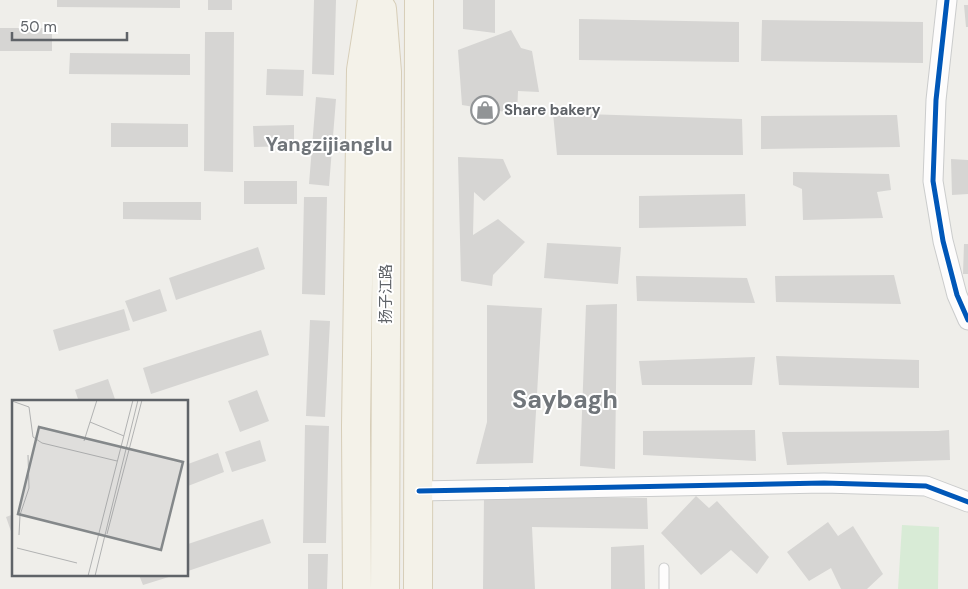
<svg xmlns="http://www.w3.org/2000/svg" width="968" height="589" font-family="'DM Sans','Noto Sans SC',sans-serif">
<rect width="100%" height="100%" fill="#efeeea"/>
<path fill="#d8ebd6" d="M 902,525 L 939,527 L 938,589 L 898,589 Z"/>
<path fill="#d6d5d3" d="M 57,0 L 180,0 L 180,8 L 57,7 Z
M 208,0 L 232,0 L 232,10 L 208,10 Z
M 314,0 L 336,0 L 334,75 L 312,74 Z
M 463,0 L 495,0 L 495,33 L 463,29 Z
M 964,5 L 968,5 L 968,27 L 966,27 Z
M 579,19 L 739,22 L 739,62 L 579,60 Z
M 762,20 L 923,22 L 923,63 L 761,61 Z
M 0,28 L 52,28 L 52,51 L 0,51 Z
M 511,30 L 521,48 L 532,51 L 539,92 L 518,91 L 517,114 L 462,105 L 458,50 Z
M 205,32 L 234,32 L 233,172 L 204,171 Z
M 70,53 L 190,54 L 190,75 L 69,74 Z
M 267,69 L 304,70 L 303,96 L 266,95 Z
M 316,97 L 336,99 L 329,186 L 309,184 Z
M 553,113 L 742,119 L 743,155 L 557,155 Z
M 897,115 L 900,147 L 761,149 L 761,116 Z
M 111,123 L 188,124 L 188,147 L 111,147 Z
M 294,125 L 294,146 L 254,147 L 253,126 Z
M 458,157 L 503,159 L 511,177 L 484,201 L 474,192 L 473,235 L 498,219 L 525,242 L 493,275 L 492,286 L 461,281 Z
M 951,159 L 968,160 L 968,194 L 952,195 Z
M 793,172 L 889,174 L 891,190 L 877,192 L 883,218 L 803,220 L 802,189 L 793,185 Z
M 244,181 L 297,181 L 297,204 L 244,204 Z
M 745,194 L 746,226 L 639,228 L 639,196 Z
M 304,197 L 327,197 L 325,295 L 302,294 Z
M 123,202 L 201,202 L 201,220 L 123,219 Z
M 547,243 L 621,247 L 618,284 L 544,278 Z
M 964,244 L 968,244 L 968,274 L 963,274 Z
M 258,247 L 265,269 L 176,300 L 169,278 Z
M 894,275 L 901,304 L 776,302 L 775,276 Z
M 636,276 L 747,278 L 755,303 L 637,301 Z
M 160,289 L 167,311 L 133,322 L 125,301 Z
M 617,304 L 615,469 L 580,466 L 586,305 Z
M 487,305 L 542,308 L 533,463 L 476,464 L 487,422 Z
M 124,309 L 130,330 L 59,351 L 53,330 Z
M 310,320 L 330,321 L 325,417 L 306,416 Z
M 261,330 L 269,355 L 151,394 L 143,368 Z
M 776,356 L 919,360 L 919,388 L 779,385 Z
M 755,357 L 752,385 L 642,385 L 639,361 Z
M 108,379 L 116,402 L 79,402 L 75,390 Z
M 257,390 L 269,421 L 240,432 L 228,401 Z
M 305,425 L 329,426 L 326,543 L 303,543 Z
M 755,430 L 756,461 L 643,455 L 643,431 Z
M 949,430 L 950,460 L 787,465 L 782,432 L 938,431 Z
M 260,440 L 266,461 L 232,472 L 225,452 Z
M 218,453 L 224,472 L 188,486 L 188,464 Z
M 696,496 L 709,508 L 717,501 L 769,557 L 757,574 L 731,550 L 701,575 L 661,533 Z
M 484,497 L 647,498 L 648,529 L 532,527 L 535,589 L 483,589 Z
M 14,514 L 14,537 L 13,537 L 6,517 Z
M 263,519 L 271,543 L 188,571 L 188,544 Z
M 828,522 L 838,536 L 853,526 L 883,574 L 867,589 L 841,589 L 831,568 L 809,581 L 787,552 Z
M 644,545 L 645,589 L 611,589 L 611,547 Z
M 308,554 L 328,554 L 327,589 L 308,589 Z
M 139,575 L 172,575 L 172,576 L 143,585 Z"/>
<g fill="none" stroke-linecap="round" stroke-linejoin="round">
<defs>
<path id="service" d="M 664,589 L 664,568"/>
<path id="minor" d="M 947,0 L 936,100 L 933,181 L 943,241 L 957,295 L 968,320
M 419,491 L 824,483 L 926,486 L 968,502"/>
<path id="primary" d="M 382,9 L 387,72 L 385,589
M 357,589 L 356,426 L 361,70 L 372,0
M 418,589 L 419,0"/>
</defs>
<use href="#service" stroke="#cbcccc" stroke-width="11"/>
<use href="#minor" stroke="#cbcccc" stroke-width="21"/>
<use href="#primary" stroke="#d7ceb8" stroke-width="30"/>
<use href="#service" stroke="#fdfcfc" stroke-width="9"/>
<use href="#minor" stroke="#fdfcfc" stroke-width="19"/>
<use href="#primary" stroke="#f4f2e9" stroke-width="28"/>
<defs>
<path id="cycleway" d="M 947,0 L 936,100 L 933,181 L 943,241 L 957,295 L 968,320
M 419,491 L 824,483 L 926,486 L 968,502"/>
</defs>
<use href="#cycleway" stroke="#fff" stroke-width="8"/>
<use href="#cycleway" stroke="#0057b8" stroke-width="5"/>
</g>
<defs>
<symbol id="shop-ring" viewBox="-11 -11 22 22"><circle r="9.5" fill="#fff" stroke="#919496" stroke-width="1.5"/><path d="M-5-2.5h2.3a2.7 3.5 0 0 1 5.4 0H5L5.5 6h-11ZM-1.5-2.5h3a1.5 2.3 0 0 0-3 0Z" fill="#919496"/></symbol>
</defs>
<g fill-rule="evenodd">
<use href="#shop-ring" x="469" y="94" width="32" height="32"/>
</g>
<g text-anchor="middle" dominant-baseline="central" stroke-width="4" stroke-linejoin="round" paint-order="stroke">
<g font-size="15" font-weight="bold" fill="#5f6368" stroke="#fff" text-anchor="start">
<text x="504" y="110">Share bakery</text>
</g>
<g font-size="15" fill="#5f6368" stroke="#fff">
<text transform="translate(386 294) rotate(-90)">扬子江路</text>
</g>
<g font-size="20" font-weight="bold" fill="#70757a" stroke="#fff">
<text x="329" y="144">Yangzijianglu</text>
</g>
<g font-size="25" font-weight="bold" fill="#70757a" stroke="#fff">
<text x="565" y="399">Saybagh</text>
</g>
</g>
<g transform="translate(12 400)">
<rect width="176" height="176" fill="#efeeea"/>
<path fill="none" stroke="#b1b2b2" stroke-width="1" d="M 0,1 L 17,7 L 21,37 L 30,43 L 105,61M 78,22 L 112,36M 72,41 L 85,0M 95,134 L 130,0M 7,135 L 8,115 L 17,88 L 16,55M 5,148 L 65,163M 76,176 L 121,0M 83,176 L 126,0"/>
<path fill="#84888a" fill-opacity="0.15" stroke="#84888a" stroke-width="2.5" d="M 27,27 L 171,62 L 149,150 L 6,114 Z"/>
<rect width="176" height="176" fill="none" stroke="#5f6368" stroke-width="2.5"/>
</g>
<path d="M12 32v8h115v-8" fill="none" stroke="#5f6368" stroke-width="2.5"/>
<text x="20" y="32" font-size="15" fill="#5f6368" stroke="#ffffff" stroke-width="4" paint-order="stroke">50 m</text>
</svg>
